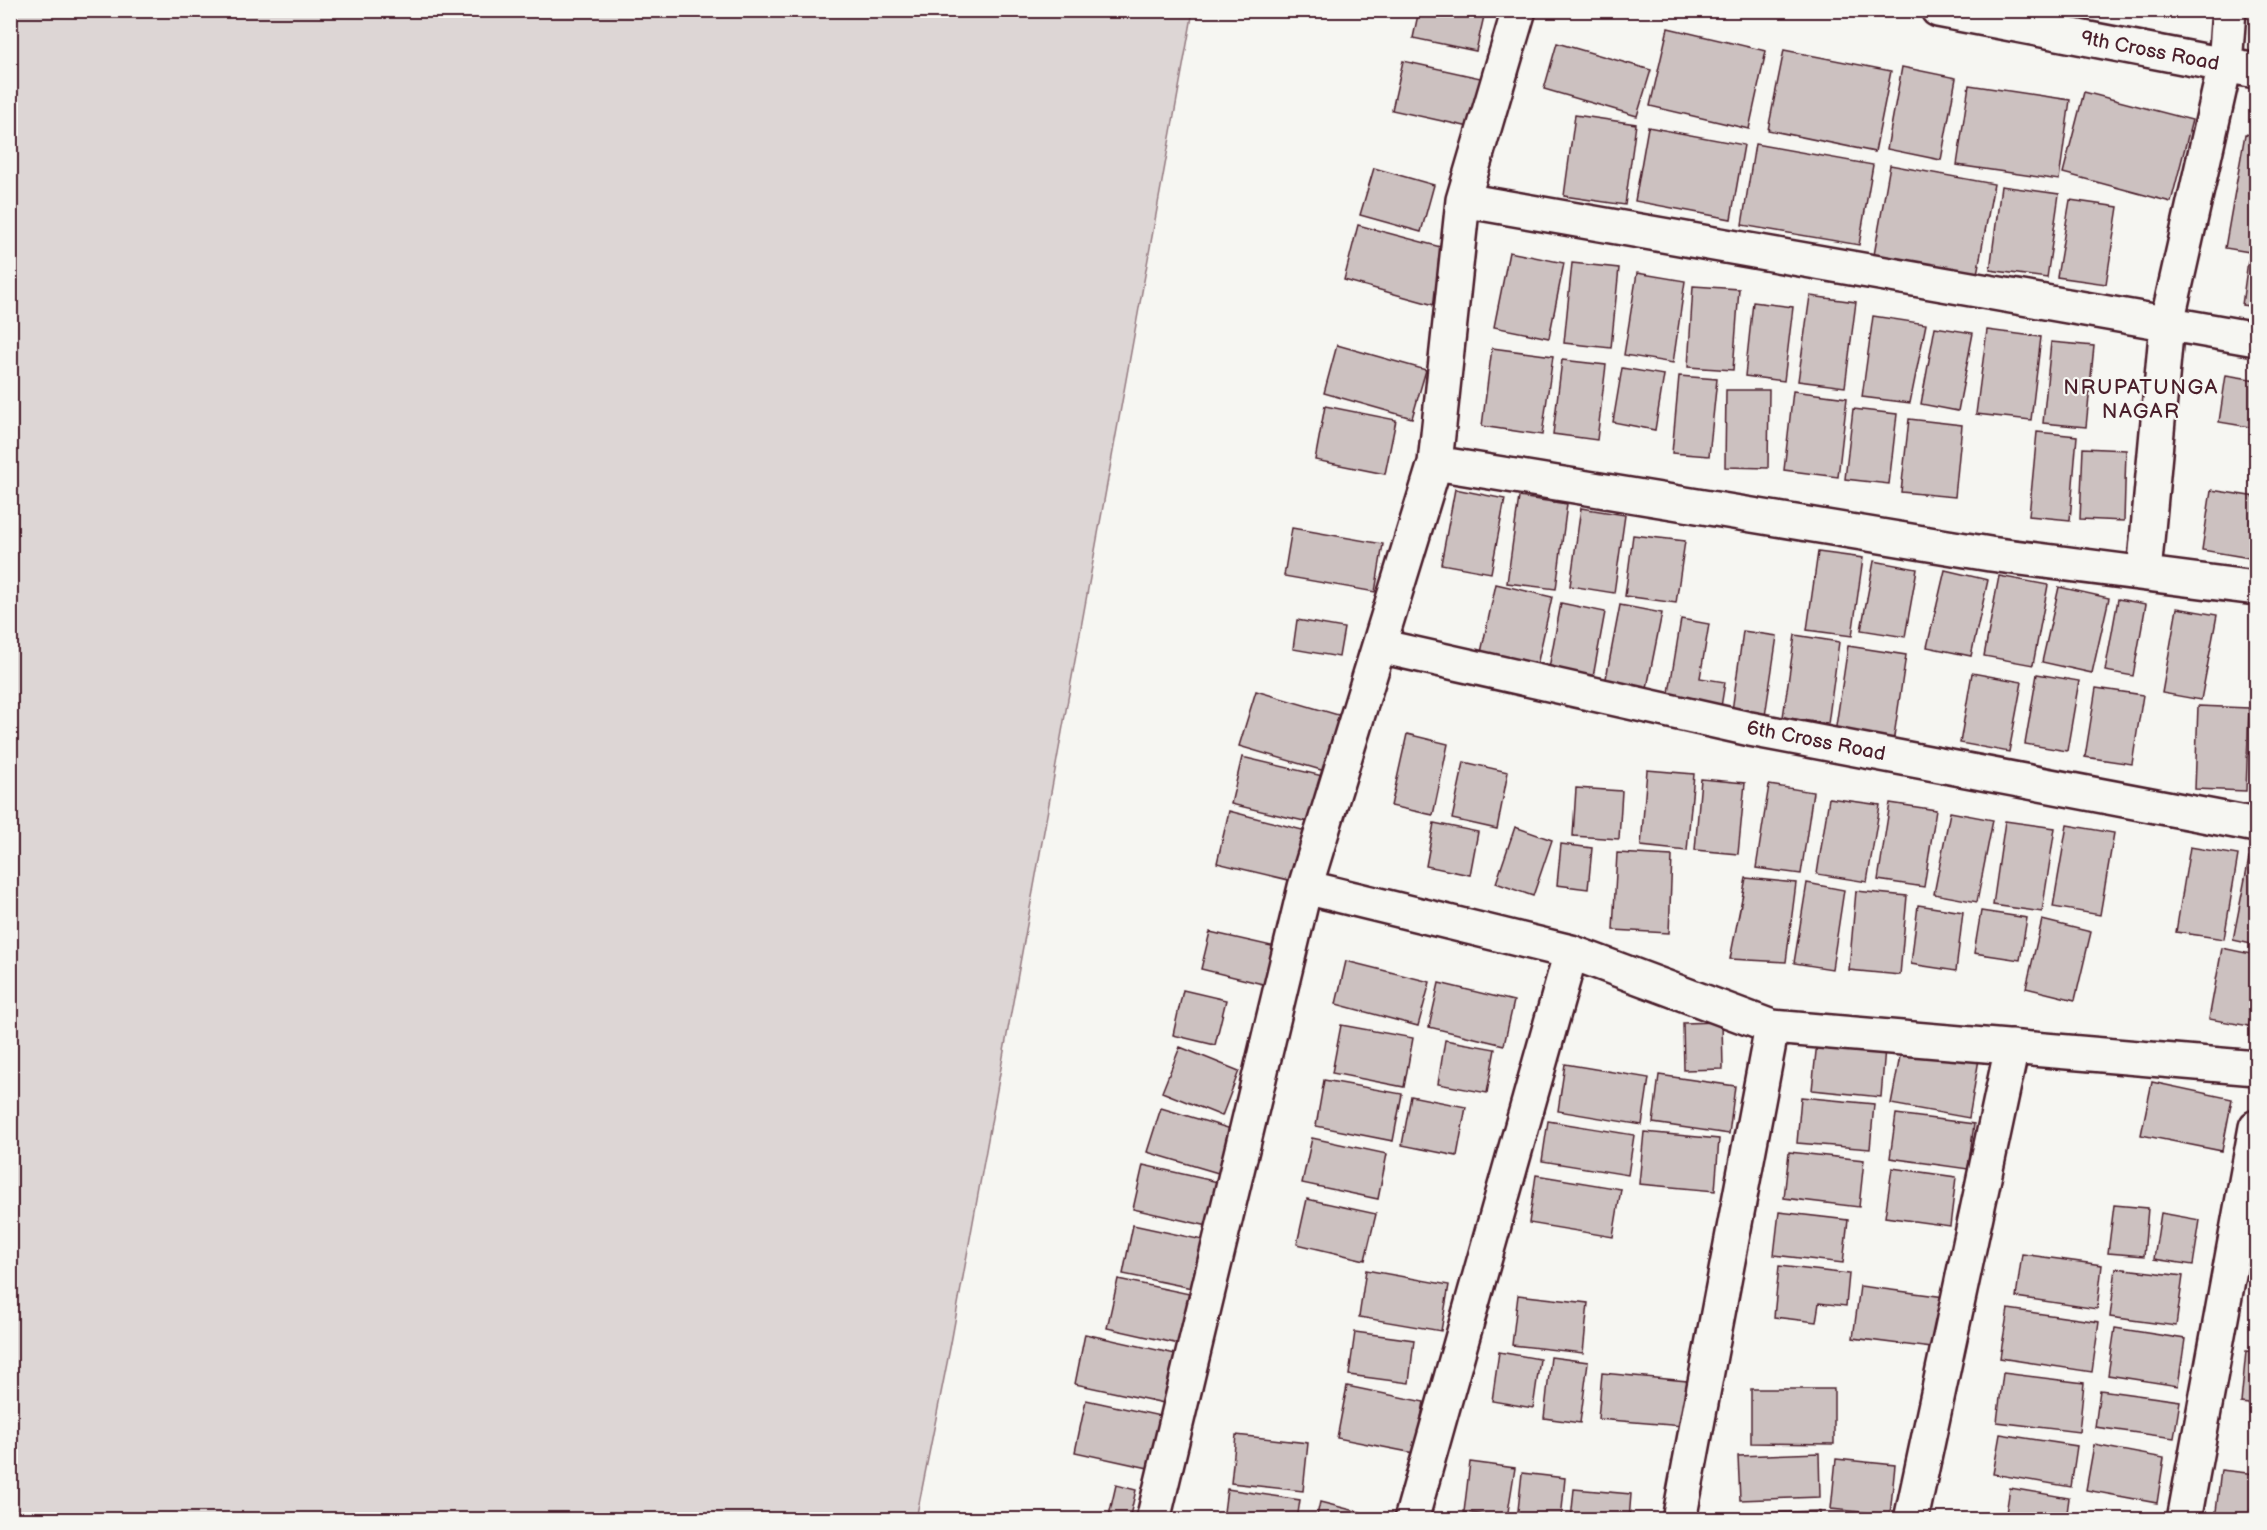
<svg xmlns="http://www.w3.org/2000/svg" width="2267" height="1530" font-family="'Balsamiq Sans',sans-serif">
<rect width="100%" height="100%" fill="#f6f6f2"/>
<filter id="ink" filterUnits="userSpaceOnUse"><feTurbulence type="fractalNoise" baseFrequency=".0167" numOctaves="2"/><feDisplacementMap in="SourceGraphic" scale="12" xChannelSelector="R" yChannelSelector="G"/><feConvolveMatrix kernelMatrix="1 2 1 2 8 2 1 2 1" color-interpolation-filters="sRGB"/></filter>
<g filter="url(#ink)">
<path fill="#ddd6d5" stroke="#947a80" stroke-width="1.5" d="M 10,11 L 1193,11 L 951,1343 L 916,1519 L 11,1519 Z"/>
<path fill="#ccc1c0" stroke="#4a1f2b" stroke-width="1.5" d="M 1419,10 L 1459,10 L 1484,16 L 1476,51 L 1413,38 Z
M 1668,28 L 1766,51 L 1749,129 L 1650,106 Z
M 1557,43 L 1651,70 L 1637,116 L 1544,89 Z
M 1784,50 L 1891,71 L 1875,152 L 1768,130 Z
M 1403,61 L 1485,79 L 1474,128 L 1392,110 Z
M 1902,67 L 1956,78 L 1941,160 L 1887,149 Z
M 1969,85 L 2070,100 L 2059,180 L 1957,165 Z
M 2084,92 L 2192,120 L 2171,202 L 2063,173 Z
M 1575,115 L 1636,124 L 1625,205 L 1564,196 Z
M 1648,127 L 1744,145 L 1731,219 L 1635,201 Z
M 2245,134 L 2256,136 L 2256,253 L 2225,248 Z
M 1755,144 L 1873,165 L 1859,245 L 1742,225 Z
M 1890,165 L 1994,184 L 1977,274 L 1874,255 Z
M 1374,168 L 1434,185 L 1421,232 L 1360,215 Z
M 2001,186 L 2059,194 L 2047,278 L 1990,270 Z
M 2070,200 L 2118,207 L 2106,284 L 2057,277 Z
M 1358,225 L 1448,249 L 1434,305 L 1344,280 Z
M 1509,252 L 1564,263 L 1549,338 L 1494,327 Z
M 2248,261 L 2256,263 L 2256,307 L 2242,305 Z
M 1572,263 L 1619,268 L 1611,348 L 1564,343 Z
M 1637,273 L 1685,281 L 1673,363 L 1624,355 Z
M 1693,286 L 1739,289 L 1733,370 L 1688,367 Z
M 1810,296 L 1856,302 L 1845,387 L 1798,381 Z
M 1753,302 L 1793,307 L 1784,381 L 1745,376 Z
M 1873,316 L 1926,324 L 1910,403 L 1862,397 Z
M 1935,327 L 1973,333 L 1958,411 L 1921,404 Z
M 1987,330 L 2041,337 L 2031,420 L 1976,414 Z
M 2051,342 L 2094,346 L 2086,427 L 2043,423 Z
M 1337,345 L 1426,370 L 1412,418 L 1324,393 Z
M 1492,348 L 1553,356 L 1542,435 L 1482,426 Z
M 1562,360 L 1606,365 L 1597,440 L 1553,434 Z
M 1622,368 L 1664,375 L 1655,430 L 1613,422 Z
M 2226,375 L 2256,380 L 2256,428 L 2219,422 Z
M 1679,376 L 1717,379 L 1709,456 L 1672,453 Z
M 1726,390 L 1769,390 L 1768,468 L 1725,467 Z
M 1793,391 L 1847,398 L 1838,477 L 1784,470 Z
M 1325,406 L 1396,420 L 1385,474 L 1315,460 Z
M 1853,409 L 1897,414 L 1889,484 L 1845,479 Z
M 1909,419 L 1962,425 L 1955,497 L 1901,492 Z
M 2037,432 L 2077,436 L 2070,520 L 2029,516 Z
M 2083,448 L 2126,450 L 2124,521 L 2080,519 Z
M 1455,489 L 1505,499 L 1491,573 L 1441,564 Z
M 2211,490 L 2256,497 L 2256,559 L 2202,550 Z
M 1519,497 L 1567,504 L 1556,589 L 1507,583 Z
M 1581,508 L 1625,515 L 1614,593 L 1570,586 Z
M 1292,528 L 1383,544 L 1375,592 L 1284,576 Z
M 1633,535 L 1685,541 L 1676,603 L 1625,596 Z
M 1818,552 L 1863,558 L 1852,636 L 1807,630 Z
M 1874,561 L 1917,569 L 1905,637 L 1861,630 Z
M 1945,570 L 1988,580 L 1971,656 L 1927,647 Z
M 1999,576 L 2048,585 L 2033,665 L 1984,656 Z
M 1496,584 L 1552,597 L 1536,670 L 1480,657 Z
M 2059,587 L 2109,598 L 2092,673 L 2042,662 Z
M 2118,599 L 2146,604 L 2133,676 L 2105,671 Z
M 1561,603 L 1605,612 L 1593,677 L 1549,668 Z
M 1620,605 L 1662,613 L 1644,703 L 1603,694 Z
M 2177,608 L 2217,615 L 2201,700 L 2162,693 Z
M 1681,619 L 1709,624 L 1700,678 L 1725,682 L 1720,713 L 1667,705 Z
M 1297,620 L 1344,628 L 1339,657 L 1293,649 Z
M 1743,631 L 1777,636 L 1765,716 L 1732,711 Z
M 1795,635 L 1839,642 L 1828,724 L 1783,717 Z
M 1848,646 L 1906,655 L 1893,743 L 1835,733 Z
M 1972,673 L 2022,682 L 2009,752 L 1960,743 Z
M 2037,674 L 2079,681 L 2067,751 L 2025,744 Z
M 2096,688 L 2143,695 L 2132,764 L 2085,757 Z
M 1256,691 L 1345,717 L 1328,772 L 1239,746 Z
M 2198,706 L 2249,708 L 2246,791 L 2195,789 Z
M 1407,734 L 1448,744 L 1433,815 L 1391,806 Z
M 1242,757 L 1327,777 L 1317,824 L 1231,804 Z
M 1464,762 L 1508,772 L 1497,829 L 1452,819 Z
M 1647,770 L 1694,774 L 1687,851 L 1641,846 Z
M 1701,779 L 1745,783 L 1738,854 L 1695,850 Z
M 1769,785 L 1813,792 L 1801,874 L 1756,868 Z
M 1576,788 L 1622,791 L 1619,839 L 1573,836 Z
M 1829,798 L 1880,805 L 1867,882 L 1817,874 Z
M 1890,803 L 1936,810 L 1924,887 L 1878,880 Z
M 1229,811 L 1310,832 L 1297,882 L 1217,863 Z
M 1950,812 L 1993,820 L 1977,902 L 1934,894 Z
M 2005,821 L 2055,828 L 2042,912 L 1993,905 Z
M 1434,823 L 1478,832 L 1470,875 L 1426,866 Z
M 2067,825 L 2114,833 L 2100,915 L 2053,907 Z
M 1515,827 L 1552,840 L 1533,896 L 1496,883 Z
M 1561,844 L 1592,848 L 1588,889 L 1557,885 Z
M 2190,847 L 2238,855 L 2224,939 L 2176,932 Z
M 1617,853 L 1672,856 L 1669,933 L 1613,930 Z
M 2249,858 L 2256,859 L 2256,945 L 2233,940 Z
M 1746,878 L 1796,883 L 1786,962 L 1730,959 Z
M 1807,883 L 1844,890 L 1832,969 L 1794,963 Z
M 1856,891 L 1907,896 L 1900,975 L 1849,970 Z
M 1918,905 L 1963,912 L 1956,971 L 1911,964 Z
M 1981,911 L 2027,918 L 2020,960 L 1974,953 Z
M 2042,920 L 2091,932 L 2075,1000 L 2026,988 Z
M 1210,932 L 1280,948 L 1271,986 L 1201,969 Z
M 2222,948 L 2256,955 L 2256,982 L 2249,1026 L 2209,1019 Z
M 1346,961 L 1430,982 L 1418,1026 L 1336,1004 Z
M 1439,983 L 1514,1001 L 1504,1045 L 1429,1027 Z
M 1183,990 L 1226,1000 L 1215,1045 L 1173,1035 Z
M 1722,1022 L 1723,1069 L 1684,1070 L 1683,1023 Z
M 1341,1025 L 1413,1038 L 1404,1087 L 1332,1073 Z
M 1445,1040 L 1495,1049 L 1487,1093 L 1438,1084 Z
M 1817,1042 L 1885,1048 L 1881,1097 L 1812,1090 Z
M 1902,1045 L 1979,1059 L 1969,1118 L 1891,1104 Z
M 1180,1047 L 1239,1071 L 1222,1116 L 1162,1092 Z
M 1565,1064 L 1649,1078 L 1642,1125 L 1558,1111 Z
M 1659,1075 L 1735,1086 L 1729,1134 L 1653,1123 Z
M 1324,1080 L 1402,1094 L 1393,1141 L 1316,1126 Z
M 2152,1082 L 2232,1099 L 2222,1151 L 2141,1135 Z
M 1411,1096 L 1466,1107 L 1457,1156 L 1402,1145 Z
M 1801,1097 L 1874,1104 L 1870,1149 L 1797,1143 Z
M 1161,1108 L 1238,1131 L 1225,1175 L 1147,1152 Z
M 1896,1114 L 1974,1124 L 1968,1169 L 1890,1158 Z
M 1548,1121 L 1634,1135 L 1628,1175 L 1542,1161 Z
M 1644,1132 L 1719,1139 L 1715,1191 L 1639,1184 Z
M 1312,1138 L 1387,1154 L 1378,1199 L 1302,1183 Z
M 1789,1152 L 1864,1160 L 1859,1207 L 1784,1198 Z
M 1143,1165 L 1227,1184 L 1217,1228 L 1133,1209 Z
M 1892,1168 L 1956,1177 L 1950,1226 L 1885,1217 Z
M 1536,1175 L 1621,1189 L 1613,1237 L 1529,1223 Z
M 1307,1199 L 1376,1214 L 1365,1260 L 1297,1244 Z
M 2114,1205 L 2148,1208 L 2144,1256 L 2108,1253 Z
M 1779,1212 L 1848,1220 L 1843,1263 L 1774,1255 Z
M 2161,1213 L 2200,1220 L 2193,1265 L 2154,1259 Z
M 1133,1225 L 1212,1242 L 1202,1290 L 1123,1274 Z
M 2022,1254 L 2102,1265 L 2097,1309 L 2016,1297 Z
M 1779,1266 L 1849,1274 L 1846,1306 L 1819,1303 L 1816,1322 L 1774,1317 Z
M 2116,1268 L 2183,1276 L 2176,1326 L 2110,1317 Z
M 1366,1270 L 1449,1285 L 1441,1331 L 1359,1317 Z
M 1118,1279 L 1199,1296 L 1188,1346 L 1107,1328 Z
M 1860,1286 L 1945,1297 L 1939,1349 L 1853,1338 Z
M 1518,1295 L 1588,1303 L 1583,1353 L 1512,1345 Z
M 2008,1309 L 2099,1322 L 2092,1372 L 2000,1358 Z
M 2115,1328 L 2185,1339 L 2178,1386 L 2108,1375 Z
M 1355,1332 L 1414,1340 L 1409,1383 L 1349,1375 Z
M 1085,1334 L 1180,1355 L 1169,1404 L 1075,1384 Z
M 2246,1351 L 2256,1352 L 2256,1405 L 2241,1403 Z
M 1499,1352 L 1540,1359 L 1533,1408 L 1492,1401 Z
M 1551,1357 L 1588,1362 L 1580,1423 L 1544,1418 Z
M 1602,1373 L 1687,1381 L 1683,1426 L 1598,1419 Z
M 2003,1373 L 2084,1383 L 2079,1432 L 1997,1422 Z
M 1347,1386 L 1424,1402 L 1414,1453 L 1337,1438 Z
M 1751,1389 L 1834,1389 L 1834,1444 L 1751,1443 Z
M 2100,1390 L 2180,1401 L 2174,1438 L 2095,1427 Z
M 1086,1400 L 1165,1417 L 1153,1469 L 1075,1452 Z
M 2000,1434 L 2077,1446 L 2071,1487 L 1993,1474 Z
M 1236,1435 L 1308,1443 L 1303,1491 L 1231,1483 Z
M 2094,1445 L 2164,1458 L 2157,1503 L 2086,1490 Z
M 1819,1453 L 1820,1497 L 1740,1500 L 1738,1456 Z
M 1836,1459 L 1895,1465 L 1890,1515 L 1831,1509 Z
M 1470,1462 L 1515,1468 L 1507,1518 L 1464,1512 Z
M 2221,1470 L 2256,1474 L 2256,1509 L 2251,1509 L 2250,1520 L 2215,1520 Z
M 1522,1473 L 1565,1478 L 1561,1520 L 1517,1520 Z
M 1116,1485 L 1136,1490 L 1129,1520 L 1108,1520 Z
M 2010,1488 L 2069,1498 L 2066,1520 L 2005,1520 Z
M 1227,1489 L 1300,1500 L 1297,1520 L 1223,1520 Z
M 1574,1489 L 1631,1494 L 1629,1520 L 1571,1520 Z
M 1320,1502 L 1391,1520 L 1316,1520 Z
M 1820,1511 L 1820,1520 L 1726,1520 L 1725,1514 Z"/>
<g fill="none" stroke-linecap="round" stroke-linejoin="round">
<defs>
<path id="minor" d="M 1938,10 L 2256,71
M 1463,200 L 2256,339
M 1435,463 L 1463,200 L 1519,10
M 2144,573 L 2167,323 L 2225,65 L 2229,10
M 1379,646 L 1750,729 L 2256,825
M 1305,887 L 1571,952 L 1772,1027 L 2256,1068
M 1153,1520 L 1305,887 L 1435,463 L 1990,554 L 2256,588
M 1411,1520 L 1571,952
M 1679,1520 L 1772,1027
M 1911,1520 L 2012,1047
M 2184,1520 L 2256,1127"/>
</defs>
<use href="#minor" stroke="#4a1f2b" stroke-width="38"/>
<use href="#minor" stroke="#f6f6f2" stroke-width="33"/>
</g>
</g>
<g text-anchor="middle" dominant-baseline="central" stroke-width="4.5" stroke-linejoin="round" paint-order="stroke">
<g font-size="20" fill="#4a1f2b" stroke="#f6f6f2">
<text transform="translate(2150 51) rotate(11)">9th Cross Road</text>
<text transform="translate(1816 741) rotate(11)">6th Cross Road</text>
</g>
<g font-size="21" letter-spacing="1.5" fill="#4a1f2b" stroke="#f6f6f2">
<text x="2141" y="387">NRUPATUNGA<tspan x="2141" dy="24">NAGAR</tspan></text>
</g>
</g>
<rect width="2267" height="1530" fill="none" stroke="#f6f6f2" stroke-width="36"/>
<rect x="18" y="18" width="2231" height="1494" fill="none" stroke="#4a1f2b" stroke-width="2" filter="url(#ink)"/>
</svg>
